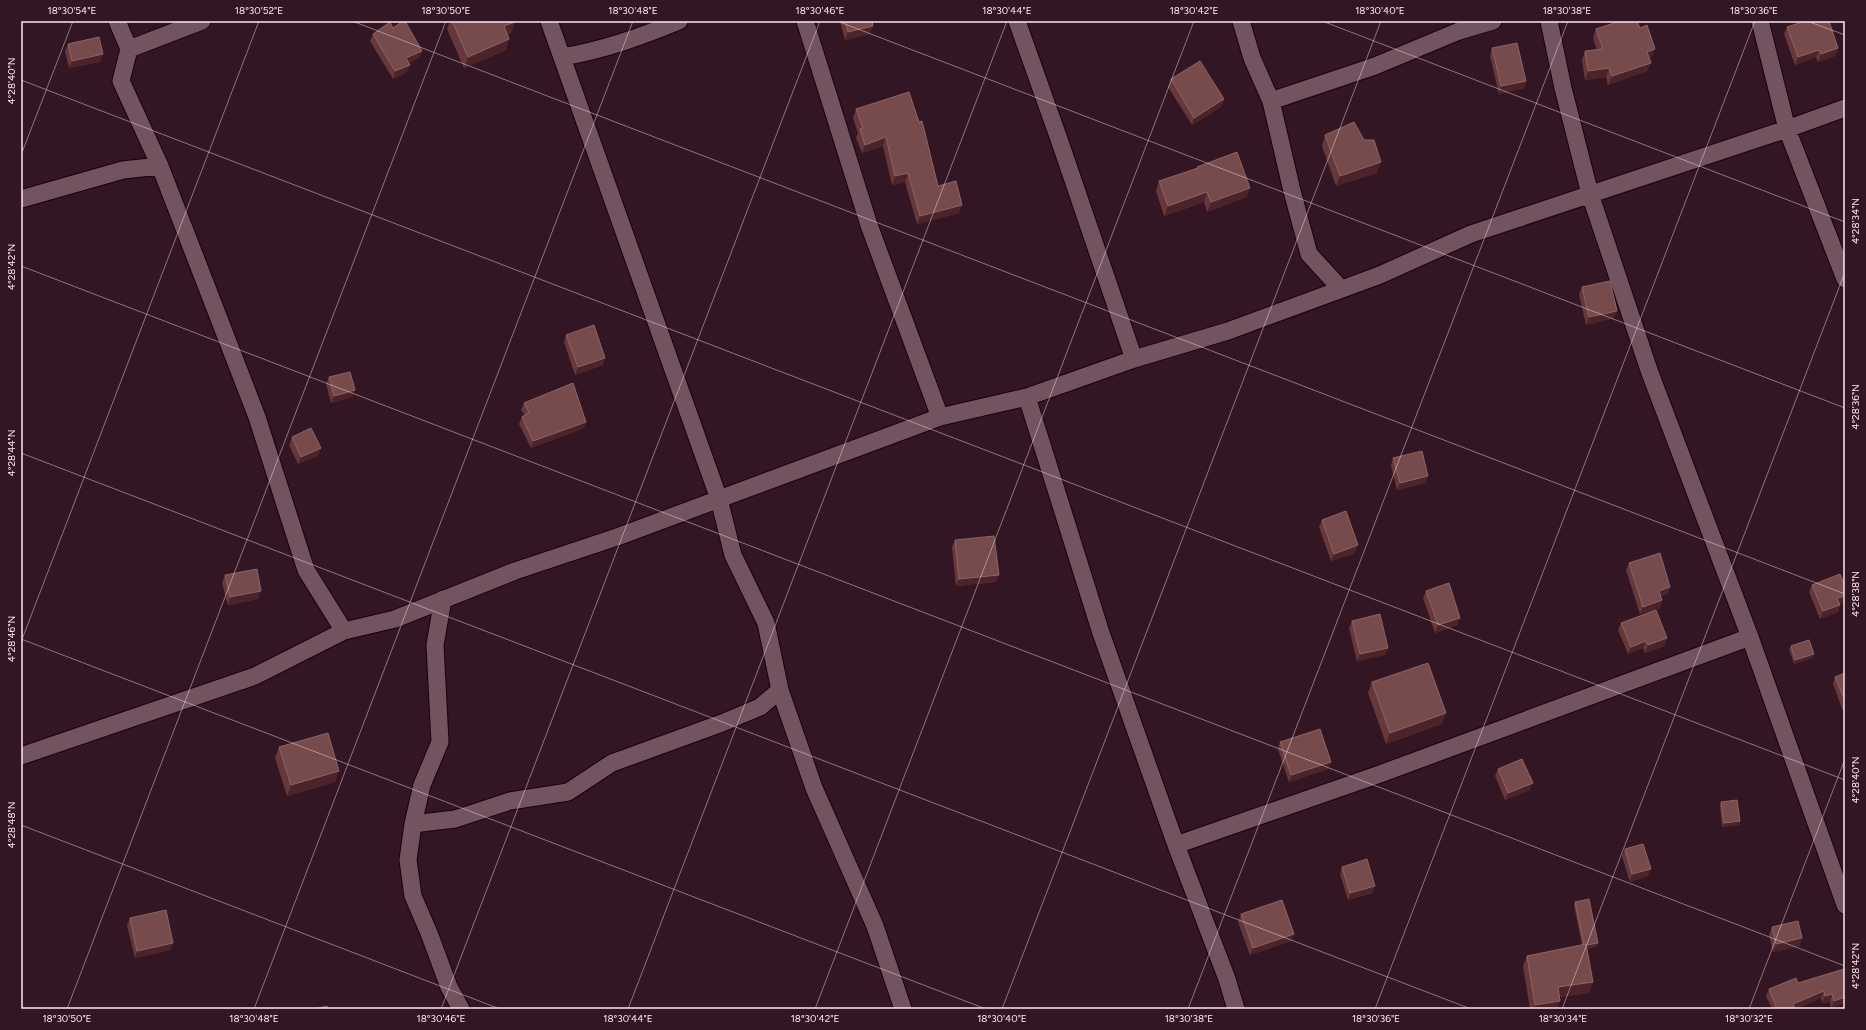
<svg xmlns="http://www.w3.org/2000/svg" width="1866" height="1030" font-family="Figtree,sans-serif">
<rect width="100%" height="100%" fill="#321623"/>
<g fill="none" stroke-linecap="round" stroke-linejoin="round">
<defs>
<path id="minor" d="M 117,21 L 129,49 L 121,81 L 160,166 L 257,417 L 306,570 L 344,631
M 549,21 L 719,499 L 733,555 L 766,623 L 780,690 L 814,788 L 875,926 L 903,1009
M 805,21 L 869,225 L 940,417
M 1017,21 L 1060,142 L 1134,359
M 1241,21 L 1252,58 L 1271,101 L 1292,191 L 1309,254 L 1341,289
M 1549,21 L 1563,88 L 1590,194 L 1650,373 L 1750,637 L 1845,905
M 1760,21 L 1787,129 L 1845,279
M 129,49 L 202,21
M 562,57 C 604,50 640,37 679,21
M 1271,101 L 1375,66 L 1459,31 L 1493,21
M 21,199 L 123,170 L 160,166
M 1027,397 L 1101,633 L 1176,845 L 1227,979 L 1236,1009
M 443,599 L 435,645 L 440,742 L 422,785 L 413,824 L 408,860 L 413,896 L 429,933 L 449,987 L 461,1009
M 21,756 L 255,676 L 344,631 L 395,619 L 515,571 L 617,537 L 940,417 L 1027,397 L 1134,359 L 1228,331 L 1380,275 L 1471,234 L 1787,129 L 1845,108
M 413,824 L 455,819 L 510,801 L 568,792 L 612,763 L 722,723 L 760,707 L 780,690
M 1176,845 L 1380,774 L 1750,637"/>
</defs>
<use href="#minor" stroke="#18020c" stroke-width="19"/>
<use href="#minor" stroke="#745360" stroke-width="17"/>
</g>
<path fill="#663839" d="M 450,21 L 515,21 L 515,22 L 511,33 L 508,34 L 509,39 L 506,50 L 464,68 L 447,29 Z
M 840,21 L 872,21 L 870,34 L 845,40 Z
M 1618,21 L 1637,21 L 1652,57 L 1649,58 L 1647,71 L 1608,85 L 1606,77 L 1585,80 L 1582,60 L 1585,51 L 1597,50 L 1593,38 L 1596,29 L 1618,22 Z
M 1787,27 L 1838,48 L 1835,56 L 1818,62 L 1816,57 L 1795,65 L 1784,34 Z
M 393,28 L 419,58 L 408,63 L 407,72 L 393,79 L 370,41 L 373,34 Z
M 68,44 L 100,62 L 69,68 L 65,51 Z
M 1492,48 L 1526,81 L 1524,88 L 1499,94 L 1490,56 Z
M 1171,79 L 1224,99 L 1221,107 L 1192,125 L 1168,87 Z
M 856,109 L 938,186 L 959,213 L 917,224 L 905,182 L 892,185 L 883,146 L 862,153 L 856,138 L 858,133 L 853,118 Z
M 1325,135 L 1377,173 L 1336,186 L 1322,146 Z
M 1197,167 L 1247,197 L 1207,212 L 1204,202 L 1164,216 L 1156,191 L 1159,181 L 1197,169 Z
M 1582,287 L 1614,318 L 1586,325 L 1579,294 Z
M 566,335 L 603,365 L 575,375 L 564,342 Z
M 329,377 L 355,390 L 352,397 L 331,403 L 326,384 Z
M 524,403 L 584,428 L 531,448 L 519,424 L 522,417 L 525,415 L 521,410 Z
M 292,437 L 321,448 L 318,456 L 298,464 L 289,445 Z
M 1393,458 L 1426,483 L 1397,490 L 1391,465 Z
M 1322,520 L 1355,553 L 1331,561 L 1319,527 Z
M 955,540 L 996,582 L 956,586 L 952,547 Z
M 1629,563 L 1670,587 L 1668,594 L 1661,596 L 1662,600 L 1660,608 L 1640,614 L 1626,570 Z
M 225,575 L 258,599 L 228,605 L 222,583 Z
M 1812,585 L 1840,604 L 1838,612 L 1820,619 L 1809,592 Z
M 1426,591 L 1458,625 L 1435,633 L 1423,598 Z
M 1352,621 L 1388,648 L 1385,655 L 1357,661 L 1349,628 Z
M 1621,623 L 1665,646 L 1645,653 L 1643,648 L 1628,654 L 1618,630 Z
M 1791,646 L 1814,654 L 1812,658 L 1794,664 L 1789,649 Z
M 1845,673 L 1845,714 L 1844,714 L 1833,684 L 1835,677 Z
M 1372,682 L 1442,724 L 1386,744 L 1368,693 Z
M 1280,742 L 1328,769 L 1289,782 L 1278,749 Z
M 279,747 L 335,782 L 287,796 L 275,758 Z
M 1498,769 L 1530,790 L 1505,800 L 1495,776 Z
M 1721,802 L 1740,821 L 1739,825 L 1722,827 L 1720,806 Z
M 1625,849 L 1648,876 L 1630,882 L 1622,856 Z
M 1342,867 L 1375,886 L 1372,893 L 1348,900 L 1340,874 Z
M 1575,902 L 1598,943 L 1597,946 L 1587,949 L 1593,982 L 1589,993 L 1560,997 L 1557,1009 L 1530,1009 L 1523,966 L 1527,956 L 1582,945 L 1574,906 Z
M 1241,915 L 1294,934 L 1291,941 L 1250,955 L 1238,922 Z
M 130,918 L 173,943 L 170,950 L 135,958 L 127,925 Z
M 1772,927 L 1800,946 L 1773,952 L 1769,935 Z
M 1845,971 L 1845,1003 L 1831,1008 L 1830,1002 L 1822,1003 L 1821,998 L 1796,1009 L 1772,1009 L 1766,996 L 1769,989 L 1798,983 Z"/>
<path fill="#4b2328" d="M 515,22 L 511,33 L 500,37 L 504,26 Z
M 873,26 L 870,34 L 845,40 L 848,32 Z
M 509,39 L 506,50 L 464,68 L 468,57 Z
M 1838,48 L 1835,56 L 1818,62 L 1821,54 Z
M 1655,49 L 1652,57 L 1644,60 L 1647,52 Z
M 1819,50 L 1816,57 L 1795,65 L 1798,57 Z
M 422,51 L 419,58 L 403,65 L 406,58 Z
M 103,54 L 100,62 L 69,68 L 72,61 Z
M 1651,63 L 1647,71 L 1608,85 L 1612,76 Z
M 410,65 L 407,72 L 393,79 L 395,71 Z
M 1609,68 L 1606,77 L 1585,80 L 1588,71 Z
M 1526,81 L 1524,88 L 1499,94 L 1501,86 Z
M 1224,99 L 1221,107 L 1192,125 L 1194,118 Z
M 886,137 L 883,146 L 862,153 L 865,145 Z
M 1381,162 L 1377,173 L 1336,186 L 1340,176 Z
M 908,173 L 905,182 L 892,185 L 895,176 Z
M 1250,188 L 1247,197 L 1207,212 L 1211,202 Z
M 1207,192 L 1204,202 L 1164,216 L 1168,206 Z
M 962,205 L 959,213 L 917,224 L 920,216 Z
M 1617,311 L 1614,318 L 1586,325 L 1589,317 Z
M 605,358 L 603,365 L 575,375 L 578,367 Z
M 355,390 L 352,397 L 331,403 L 334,396 Z
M 586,422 L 584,428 L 531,448 L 533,441 Z
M 321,448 L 318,456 L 298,464 L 301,457 Z
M 1428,476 L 1426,483 L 1397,490 L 1400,483 Z
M 1358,545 L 1355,553 L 1331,561 L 1334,554 Z
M 999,575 L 996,582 L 956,586 L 959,579 Z
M 1670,587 L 1668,594 L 1656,598 L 1659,591 Z
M 261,591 L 258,599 L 228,605 L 230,597 Z
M 1845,596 L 1845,602 L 1835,605 L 1837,598 Z
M 1662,600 L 1660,608 L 1640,614 L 1643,607 Z
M 1840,605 L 1838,612 L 1820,619 L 1823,611 Z
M 1460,618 L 1458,625 L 1435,633 L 1438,625 Z
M 1667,638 L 1665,646 L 1645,653 L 1648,645 Z
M 1646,641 L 1643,648 L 1628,654 L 1631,647 Z
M 1388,648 L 1385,655 L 1357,661 L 1360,654 Z
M 1814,654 L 1812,658 L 1794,664 L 1795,660 Z
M 1446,713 L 1442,724 L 1386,744 L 1390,733 Z
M 1331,762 L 1328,769 L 1289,782 L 1291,775 Z
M 339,771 L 335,782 L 287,796 L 291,785 Z
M 1533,783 L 1530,790 L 1505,800 L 1508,793 Z
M 1740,821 L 1739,825 L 1722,827 L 1724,823 Z
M 1651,869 L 1648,876 L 1630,882 L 1632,874 Z
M 1375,886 L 1372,893 L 1348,900 L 1350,893 Z
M 1294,934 L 1291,941 L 1250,955 L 1253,948 Z
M 1802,938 L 1800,946 L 1773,952 L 1776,944 Z
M 173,943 L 170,950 L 135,958 L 137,951 Z
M 1598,943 L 1597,946 L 1583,949 L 1585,946 Z
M 1593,982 L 1589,993 L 1554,998 L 1558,987 Z
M 1824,991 L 1821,998 L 1796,1009 L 1791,1009 L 1793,1004 Z
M 1832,994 L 1830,1002 L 1822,1003 L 1825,996 Z
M 1845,997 L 1845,1003 L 1831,1008 L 1834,1001 Z
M 1560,1001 L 1557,1009 L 1534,1009 L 1535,1005 Z"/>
<path fill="#774b4c" stroke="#8c6466" d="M 403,21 L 405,21 L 422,51 L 406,58 L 410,65 L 395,71 L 373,34 L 390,22 L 393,28 Z
M 452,21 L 515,21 L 515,22 L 504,26 L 509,39 L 468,57 Z
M 845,21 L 872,21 L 873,26 L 848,32 Z
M 1620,21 L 1637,21 L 1640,28 L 1647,25 L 1655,49 L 1647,52 L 1651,63 L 1612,76 L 1609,68 L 1588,71 L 1585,51 L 1603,49 L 1596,29 Z
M 1805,21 L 1829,21 L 1838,48 L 1821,54 L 1819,50 L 1798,57 L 1787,27 Z
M 99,37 L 103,54 L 72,61 L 68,44 Z
M 1517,43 L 1526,81 L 1501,86 L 1492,48 Z
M 1200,61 L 1224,99 L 1194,118 L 1171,79 Z
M 909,92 L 919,122 L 922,121 L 938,186 L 956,181 L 962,205 L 920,216 L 908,173 L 895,176 L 886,137 L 865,145 L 860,129 L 863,128 L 856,109 Z
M 1354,122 L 1364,140 L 1374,140 L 1381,162 L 1340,176 L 1325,135 Z
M 1237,152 L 1250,188 L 1211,202 L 1207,192 L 1168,206 L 1159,181 L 1198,168 L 1197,167 Z
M 1610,281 L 1617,311 L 1589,317 L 1582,287 Z
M 594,325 L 605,358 L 578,367 L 566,335 Z
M 350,372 L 355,390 L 334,396 L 329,377 Z
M 573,383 L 586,422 L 533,441 L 522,417 L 529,412 L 524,403 Z
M 311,428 L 321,448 L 301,457 L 292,437 Z
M 1422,451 L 1428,476 L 1400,483 L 1393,458 Z
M 1346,511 L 1358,545 L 1334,554 L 1322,520 Z
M 994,536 L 999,575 L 959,579 L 955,540 Z
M 1660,553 L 1670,587 L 1659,591 L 1662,600 L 1643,607 L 1629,563 Z
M 257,569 L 261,591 L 230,597 L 225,575 Z
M 1840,574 L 1845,587 L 1845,596 L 1837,598 L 1840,605 L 1823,611 L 1812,585 Z
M 1449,583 L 1460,618 L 1438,625 L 1426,591 Z
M 1656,610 L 1667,638 L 1648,645 L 1646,641 L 1631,647 L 1621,623 Z
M 1380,614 L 1388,648 L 1360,654 L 1352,621 Z
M 1809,640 L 1814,654 L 1795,660 L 1791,646 Z
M 1428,663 L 1446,713 L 1390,733 L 1372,682 Z
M 1845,673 L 1845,701 L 1835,677 Z
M 1320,729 L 1331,762 L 1291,775 L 1280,742 Z
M 328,733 L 339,771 L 291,785 L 279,747 Z
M 1522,759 L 1533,783 L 1508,793 L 1498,769 Z
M 1737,800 L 1740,821 L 1724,823 L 1721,802 Z
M 1643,844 L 1651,869 L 1632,874 L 1625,849 Z
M 1367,859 L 1375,886 L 1350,893 L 1342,867 Z
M 1589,899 L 1598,943 L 1586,945 L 1586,944 L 1584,945 L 1575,902 Z
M 1282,900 L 1294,934 L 1253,948 L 1241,914 Z
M 166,910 L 173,943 L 137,951 L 130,918 Z
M 1798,921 L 1802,938 L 1776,944 L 1772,927 Z
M 1586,944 L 1593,982 L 1558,987 L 1560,1001 L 1535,1005 L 1527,956 Z
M 1844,969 L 1845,971 L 1845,997 L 1834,1001 L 1832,994 L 1825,996 L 1824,991 L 1793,1004 L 1795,1009 L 1777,1009 L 1769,989 L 1796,978 L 1798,983 Z
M 327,1006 L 328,1009 L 314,1009 Z"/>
<path fill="none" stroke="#fde9f0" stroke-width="1" stroke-opacity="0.45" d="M 352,21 L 1845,594M 837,21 L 1845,408M 1322,21 L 1845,222M 1807,21 L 1845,35M 21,80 L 1845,780M 21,155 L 73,21M 21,266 L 1845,966M 21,453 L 1471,1009M 21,639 L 986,1009M 21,642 L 259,21M 21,825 L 500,1009M 67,1009 L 446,21M 254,1009 L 633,21M 441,1009 L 820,21M 628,1009 L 1007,21M 815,1009 L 1194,21M 1002,1009 L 1381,21M 1188,1009 L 1568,21M 1375,1009 L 1755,21M 1562,1009 L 1845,272M 1749,1009 L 1845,759"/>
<rect width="1866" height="1030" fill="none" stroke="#321623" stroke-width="44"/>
<rect x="22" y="22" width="1822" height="986" fill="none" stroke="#fde9f0" stroke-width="1.5"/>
<g font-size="10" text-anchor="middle" fill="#fde9f0">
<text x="72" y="14">18°30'54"E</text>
<text x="259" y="14">18°30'52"E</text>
<text x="446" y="14">18°30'50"E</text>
<text x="633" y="14">18°30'48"E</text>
<text x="820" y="14">18°30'46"E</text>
<text x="1007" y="14">18°30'44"E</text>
<text x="1194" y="14">18°30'42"E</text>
<text x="1380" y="14">18°30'40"E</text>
<text x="1567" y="14">18°30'38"E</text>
<text x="1754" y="14">18°30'36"E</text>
<text transform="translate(11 81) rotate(-90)" y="4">4°28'40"N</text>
<text transform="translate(1855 221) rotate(-90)" y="4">4°28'34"N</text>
<text transform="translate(11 267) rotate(-90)" y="4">4°28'42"N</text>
<text transform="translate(1855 407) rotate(-90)" y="4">4°28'36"N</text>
<text transform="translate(11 453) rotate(-90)" y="4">4°28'44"N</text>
<text transform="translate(1855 594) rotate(-90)" y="4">4°28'38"N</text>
<text transform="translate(11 639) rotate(-90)" y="4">4°28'46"N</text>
<text transform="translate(1855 780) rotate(-90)" y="4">4°28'40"N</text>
<text transform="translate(11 825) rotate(-90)" y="4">4°28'48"N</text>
<text transform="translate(1855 966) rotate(-90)" y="4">4°28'42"N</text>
<text x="67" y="1022">18°30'50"E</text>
<text x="254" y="1022">18°30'48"E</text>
<text x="441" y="1022">18°30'46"E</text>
<text x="628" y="1022">18°30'44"E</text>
<text x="815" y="1022">18°30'42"E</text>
<text x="1002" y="1022">18°30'40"E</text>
<text x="1189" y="1022">18°30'38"E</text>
<text x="1376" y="1022">18°30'36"E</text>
<text x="1563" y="1022">18°30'34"E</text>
<text x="1749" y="1022">18°30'32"E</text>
</g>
</svg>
